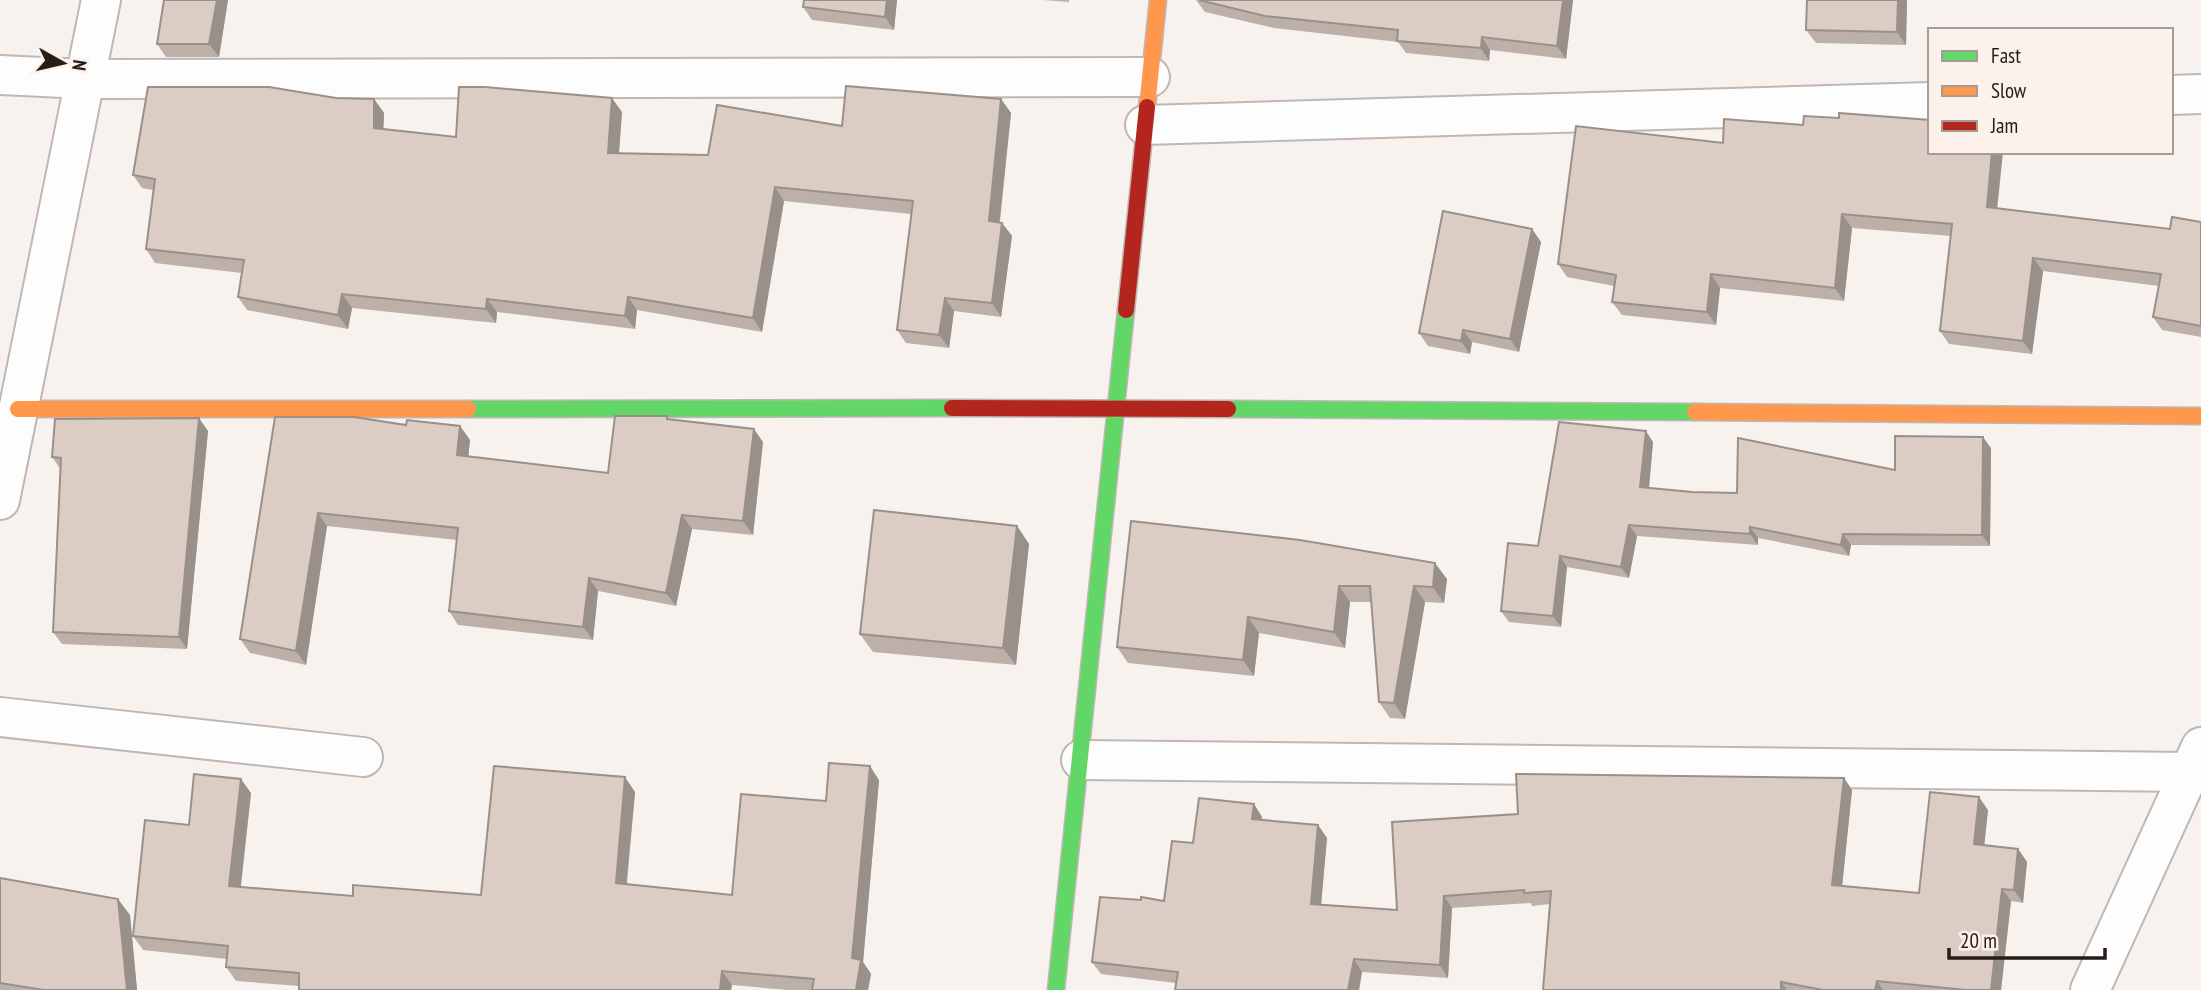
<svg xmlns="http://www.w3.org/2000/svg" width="2201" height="990" font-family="'PT Sans Narrow',sans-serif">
<rect width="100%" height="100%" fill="#f8f2ef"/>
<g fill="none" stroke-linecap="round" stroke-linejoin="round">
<defs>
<path id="street" d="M 0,75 L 85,79 L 1150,77
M 2171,95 L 2201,94
M 1145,125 L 1930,102
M 0,500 L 101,0
M 0,717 L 363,757
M 1081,760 L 2190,772
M 2090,990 L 2201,747"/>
<path id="fast" d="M 468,409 L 952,408
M 1228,409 L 1695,412
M 1056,990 L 1126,310"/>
<path id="slow" d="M 1147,107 L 1158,0
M 18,409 L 468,409
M 1695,412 L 2201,416"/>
<path id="jam" d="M 1126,310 L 1147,107
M 952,408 L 1228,409"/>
</defs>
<use href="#street" stroke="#beb7b3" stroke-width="42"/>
<use href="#fast" stroke="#beb7b3" stroke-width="19"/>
<use href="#slow" stroke="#beb7b3" stroke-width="19"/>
<use href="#jam" stroke="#beb7b3" stroke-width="19"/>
<use href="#street" stroke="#fefdfd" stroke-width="38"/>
<use href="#fast" stroke="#63d668" stroke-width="16"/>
<use href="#slow" stroke="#ff974d" stroke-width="16"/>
<use href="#jam" stroke="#b3261e" stroke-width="16"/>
</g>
<path fill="#bcb0a9" d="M 164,0 L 228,0 L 219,57 L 166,57 L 157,44 Z
M 804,0 L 897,0 L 894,30 L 812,20 L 803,7 Z
M 1043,0 L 1069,0 L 1069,2 Z
M 1196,0 L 1573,0 L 1566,59 L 1490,50 L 1489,61 L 1406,53 L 1398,42 L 1274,28 L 1205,12 Z
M 1807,0 L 1907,0 L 1906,45 L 1816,43 L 1806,30 Z
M 336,98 L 374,99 L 384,113 L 383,129 L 456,137 L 622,112 L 619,153 L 708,155 L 842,126 L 1001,99 L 1011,113 L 1000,222 L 1002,223 L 1012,236 L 1001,317 L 954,311 L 949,348 L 906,343 L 897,330 L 911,214 L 784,201 L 762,332 L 637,310 L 635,329 L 497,312 L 496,323 L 352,308 L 348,329 L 247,310 L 238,297 L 242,273 L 155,263 L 146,249 L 153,190 L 142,188 L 133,175 Z
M 1576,126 L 1997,208 L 2170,229 L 2201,222 L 2201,337 L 2162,330 L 2153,317 L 2159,286 L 2043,271 L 2032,354 L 1949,344 L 1940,331 L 1951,236 L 1852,228 L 1844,301 L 1720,288 L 1716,325 L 1622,315 L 1612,302 L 1614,286 L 1567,277 L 1558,264 Z
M 1532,229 L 1541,242 L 1519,352 L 1472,342 L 1470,354 L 1428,346 L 1419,333 Z
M 275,417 L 406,425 L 460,426 L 470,440 L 468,457 L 608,473 L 669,419 L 763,442 L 753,535 L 692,529 L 676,606 L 598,591 L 593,640 L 458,625 L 449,611 L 457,540 L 327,526 L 306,665 L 250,653 L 240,639 Z
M 208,431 L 187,649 L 62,644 L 53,632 L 61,470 L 52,457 Z
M 1653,442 L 1649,488 L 1692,492 L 1737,493 L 1895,470 L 1991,448 L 1990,546 L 1851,545 L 1849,556 L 1758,538 L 1758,545 L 1637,536 L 1629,578 L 1567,567 L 1561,627 L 1509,622 L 1501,611 L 1538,546 Z
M 1131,521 L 1447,579 L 1444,603 L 1425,602 L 1405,719 L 1390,718 L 1379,702 L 1372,602 L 1350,602 L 1345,648 L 1259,633 L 1254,676 L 1128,663 L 1117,647 Z
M 1017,526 L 1029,544 L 1016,665 L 873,652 L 860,634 Z
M 1844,778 L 1852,790 L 1842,886 L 1919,893 L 1988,810 L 1984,845 L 2018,849 L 2027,862 L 2023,903 L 2011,901 L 2001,990 L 1543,990 L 1550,904 L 1532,906 L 1531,903 L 1452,908 L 1448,978 L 1362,972 L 1359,990 L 1175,990 L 1176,983 L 1101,974 L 1092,962 L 1141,900 L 1164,901 L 1193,843 L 1254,804 L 1262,817 L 1262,820 L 1318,825 L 1327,838 L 1321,905 L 1397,910 L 1518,814 Z
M 879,780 L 863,962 L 871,974 L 868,990 L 788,990 L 732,985 L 731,990 L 299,990 L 299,986 L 236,981 L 226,967 L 227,959 L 143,950 L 133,936 L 189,825 L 251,793 L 241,887 L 353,896 L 481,895 L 635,792 L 627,884 L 732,895 L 826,801 Z
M 0,878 L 130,915 L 137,990 L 0,990 Z"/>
<path fill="#999089" d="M 217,0 L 228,0 L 219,57 L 209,44 Z
M 887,0 L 897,0 L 894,30 L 885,17 Z
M 1563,0 L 1573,0 L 1566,59 L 1557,46 Z
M 1898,0 L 1907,0 L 1906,45 L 1897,32 Z
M 1482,37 L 1490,50 L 1489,61 L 1481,48 Z
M 612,98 L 622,112 L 618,166 L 608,153 Z
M 374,99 L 384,113 L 383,142 L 374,128 Z
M 1001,99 L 1011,113 L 998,235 L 989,221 Z
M 1992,152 L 2003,152 L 1996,220 L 1987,207 Z
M 775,187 L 784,201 L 762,332 L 753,318 Z
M 1842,214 L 1852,228 L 1844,301 L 1835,288 Z
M 1002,223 L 1012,236 L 1001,317 L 992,303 Z
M 1532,229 L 1541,242 L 1519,352 L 1510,339 Z
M 2033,258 L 2043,271 L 2032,354 L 2023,341 Z
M 1711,274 L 1720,288 L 1716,325 L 1707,312 Z
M 342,294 L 352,308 L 348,329 L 338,315 Z
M 628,297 L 637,310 L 635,329 L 625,316 Z
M 945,298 L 954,311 L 949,348 L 939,335 Z
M 487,299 L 497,312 L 496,323 L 486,309 Z
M 1463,330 L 1472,342 L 1470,354 L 1461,341 Z
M 199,418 L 208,431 L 187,649 L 179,637 Z
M 460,426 L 470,440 L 467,469 L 457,455 Z
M 754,429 L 763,442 L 753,535 L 743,521 Z
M 1646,431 L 1653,442 L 1648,498 L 1640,487 Z
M 1983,437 L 1991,448 L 1990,546 L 1982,535 Z
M 318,513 L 327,526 L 306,665 L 296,651 Z
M 682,515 L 692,529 L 676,606 L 666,593 Z
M 1629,525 L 1637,536 L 1629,578 L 1621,567 Z
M 1017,526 L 1029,544 L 1016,665 L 1003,648 Z
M 1750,527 L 1758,538 L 1758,545 L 1750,534 Z
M 1843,534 L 1851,545 L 1849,556 L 1841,545 Z
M 1560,556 L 1567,567 L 1561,627 L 1553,616 Z
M 1435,563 L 1447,579 L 1444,603 L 1433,587 Z
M 589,578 L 598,591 L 593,640 L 583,627 Z
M 1339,586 L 1350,602 L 1345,648 L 1334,632 Z
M 1414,586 L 1425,602 L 1405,719 L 1394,703 Z
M 1248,617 L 1259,633 L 1254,676 L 1243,660 Z
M 870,766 L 879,780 L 863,962 L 871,974 L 868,990 L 856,990 L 852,958 Z
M 625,777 L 635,792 L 625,897 L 616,883 Z
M 1844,778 L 1852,790 L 1841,897 L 1832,885 Z
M 241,779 L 251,793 L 239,900 L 229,886 Z
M 1979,797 L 1988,810 L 1983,857 L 1974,844 Z
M 1254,804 L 1262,817 L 1260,831 L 1252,819 Z
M 1318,825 L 1327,838 L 1320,916 L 1311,904 Z
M 2018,849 L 2027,862 L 2023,903 L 2014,890 Z
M 2002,889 L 2011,901 L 2001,990 L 1991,990 Z
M 1444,896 L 1452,908 L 1448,978 L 1440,965 Z
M 118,899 L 130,915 L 137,990 L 127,990 Z
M 1354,959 L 1362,972 L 1359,990 L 1348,990 Z
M 722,971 L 732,985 L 731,990 L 720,990 Z
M 1877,981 L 1883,990 L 1875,990 Z
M 1781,982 L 1787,990 L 1781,990 Z"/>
<path fill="#dbcdc4" stroke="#999089" stroke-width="2" d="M 164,0 L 217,0 L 209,44 L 157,44 Z
M 804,0 L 887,0 L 885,17 L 803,7 Z
M 1199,0 L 1563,0 L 1557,46 L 1482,37 L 1481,48 L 1397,41 L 1398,30 L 1265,16 Z
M 1807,0 L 1898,0 L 1897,32 L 1806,30 Z
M 846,86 L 1001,99 L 989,221 L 1002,223 L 992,303 L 945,298 L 939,335 L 897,330 L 913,201 L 775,187 L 753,318 L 628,297 L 625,316 L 487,299 L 486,309 L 342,294 L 338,315 L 238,297 L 244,260 L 146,249 L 155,179 L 133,175 L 148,87 L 269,87 L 336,98 L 374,99 L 374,128 L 456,137 L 459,87 L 485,87 L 612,98 L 608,153 L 708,155 L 717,105 L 842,126 Z
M 1839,113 L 1930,120 L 1930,152 L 1992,152 L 1987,207 L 2170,229 L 2172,217 L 2201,222 L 2201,326 L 2153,317 L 2161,274 L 2033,258 L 2023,341 L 1940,331 L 1952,224 L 1842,214 L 1835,288 L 1711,274 L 1707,312 L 1612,302 L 1616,275 L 1558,264 L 1576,126 L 1723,143 L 1724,119 L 1803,125 L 1804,116 L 1839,118 Z
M 1443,211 L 1532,229 L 1510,339 L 1463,330 L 1461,341 L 1419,333 Z
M 615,416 L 667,416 L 667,419 L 754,429 L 743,521 L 682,515 L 666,593 L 589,578 L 583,627 L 449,611 L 458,528 L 318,513 L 296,651 L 240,639 L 275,417 L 354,417 L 406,425 L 407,420 L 460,426 L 457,455 L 608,473 Z
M 199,418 L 179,637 L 53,632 L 61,458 L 52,457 L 55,419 Z
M 1559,422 L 1646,431 L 1640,487 L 1692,492 L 1737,493 L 1738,438 L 1895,470 L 1895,436 L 1983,437 L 1982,535 L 1843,534 L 1841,545 L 1750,527 L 1750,534 L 1629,525 L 1621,567 L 1560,556 L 1553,616 L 1501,611 L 1508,543 L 1538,546 Z
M 874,510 L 1017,526 L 1003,648 L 860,634 Z
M 1131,521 L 1300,540 L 1435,563 L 1433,587 L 1414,586 L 1394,703 L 1379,702 L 1370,586 L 1339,586 L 1334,632 L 1248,617 L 1243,660 L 1117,647 Z
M 829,763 L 870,766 L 852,958 L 861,960 L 856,990 L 812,990 L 814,979 L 722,971 L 720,990 L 299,990 L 299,973 L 226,967 L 228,946 L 133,936 L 145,820 L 189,825 L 194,774 L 241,779 L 229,886 L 353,896 L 353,885 L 481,895 L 494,766 L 625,777 L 616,883 L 732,895 L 741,794 L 826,801 Z
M 1516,774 L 1844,778 L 1832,885 L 1919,893 L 1930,792 L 1979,797 L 1974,844 L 2018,849 L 2014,890 L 2002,889 L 1991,990 L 1966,990 L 1877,981 L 1875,990 L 1823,990 L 1781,982 L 1781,990 L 1543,990 L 1551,891 L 1524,893 L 1524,890 L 1444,896 L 1440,965 L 1354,959 L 1348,990 L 1175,990 L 1178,972 L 1092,962 L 1100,897 L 1141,900 L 1141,897 L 1164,901 L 1172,841 L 1193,843 L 1199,798 L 1254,804 L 1252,819 L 1318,825 L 1311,904 L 1397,910 L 1392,822 L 1518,814 Z
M 0,878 L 118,899 L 127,990 L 44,990 L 0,983 Z"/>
<rect x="1928" y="28" width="245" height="126" fill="#fcf1eb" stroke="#a69c96" stroke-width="2"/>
<rect x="1942" y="51" width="35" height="10" fill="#63d668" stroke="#a69c96" stroke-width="2"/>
<text x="1991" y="63" font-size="21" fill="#261d17">Fast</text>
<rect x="1942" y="86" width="35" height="10" fill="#ff974d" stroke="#a69c96" stroke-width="2"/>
<text x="1991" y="98" font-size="21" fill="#261d17">Slow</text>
<rect x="1942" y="121" width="35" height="10" fill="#b3261e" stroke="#a69c96" stroke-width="2"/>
<text x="1991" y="133" font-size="21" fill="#261d17">Jam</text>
<g transform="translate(63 63) rotate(98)" stroke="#fcf1eb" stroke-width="5" paint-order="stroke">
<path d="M0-5L12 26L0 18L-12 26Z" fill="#261d17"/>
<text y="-10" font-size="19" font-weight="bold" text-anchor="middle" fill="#261d17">N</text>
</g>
<path d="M1949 948v10h156v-10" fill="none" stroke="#261d17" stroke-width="3.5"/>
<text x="1960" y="948" font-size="21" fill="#261d17" stroke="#fcf1eb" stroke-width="5" paint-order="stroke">20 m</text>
</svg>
